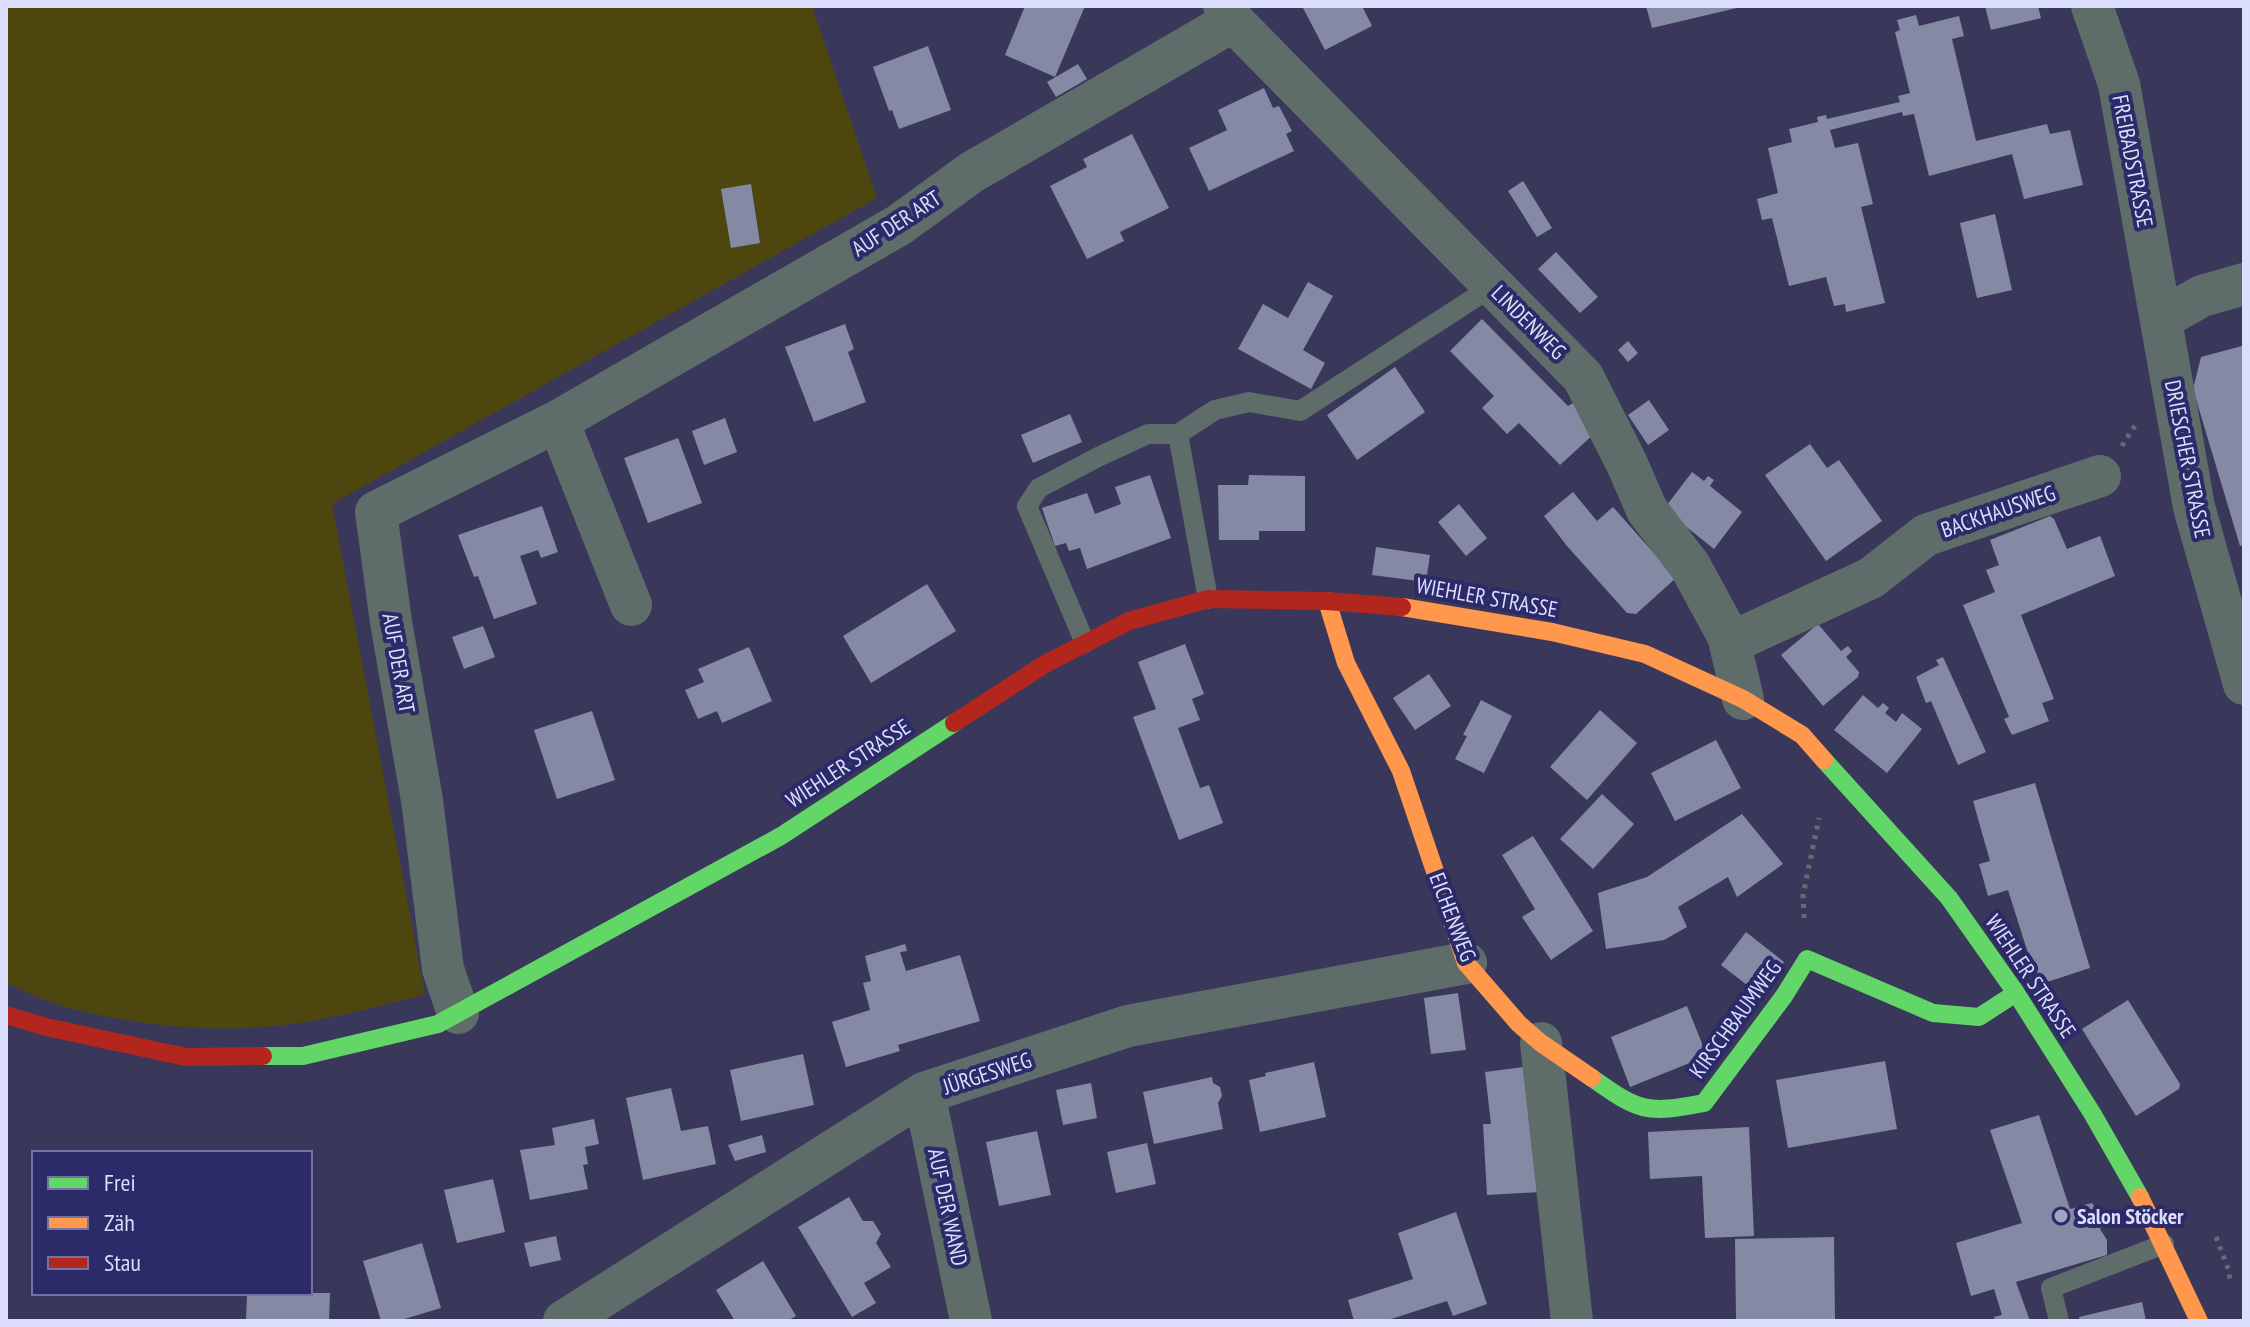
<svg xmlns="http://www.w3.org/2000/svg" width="2250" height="1327" font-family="'PT Sans Narrow',sans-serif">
<rect width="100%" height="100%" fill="#39385a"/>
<path fill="#4e460f" d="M 6,6 L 812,6 L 877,198 L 332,504 L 425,994 C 376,1007 325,1021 275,1026 C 208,1033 134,1025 69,1008 C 47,1002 26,992 6,983 Z"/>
<path fill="#848aa4" d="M 1025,6 L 1085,6 L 1055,77 L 1005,55 Z
M 1302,6 L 1362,6 L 1372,26 L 1325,50 Z
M 1646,6 L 1741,6 L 1741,7 L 1652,28 Z
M 1985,6 L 2038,6 L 2041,18 L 1991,30 Z
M 1916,15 L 1919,26 L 1959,16 L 1964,36 L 1952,39 L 1976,141 L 2047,124 L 2050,134 L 2070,130 L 2083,185 L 2024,199 L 2012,154 L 1929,176 L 1914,114 L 1903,116 L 1902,112 L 1830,130 L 1835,148 L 1858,143 L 1873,204 L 1861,207 L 1885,303 L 1846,312 L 1845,304 L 1834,306 L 1826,277 L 1789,286 L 1772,218 L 1762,220 L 1757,199 L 1778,193 L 1768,148 L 1792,142 L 1789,129 L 1818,122 L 1817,117 L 1826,115 L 1827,119 L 1900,102 L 1898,96 L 1910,93 L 1895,32 L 1900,30 L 1897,20 Z
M 928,46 L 951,110 L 899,129 L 892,110 L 889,111 L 873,67 Z
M 1078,64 L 1087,79 L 1056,97 L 1047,82 Z
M 1264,88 L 1273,108 L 1279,106 L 1292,131 L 1286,134 L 1294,151 L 1209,191 L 1189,148 L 1227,130 L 1218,110 Z
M 1132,134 L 1169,208 L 1120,232 L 1124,241 L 1087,259 L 1050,186 L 1087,167 L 1083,159 Z
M 1523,181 L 1552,228 L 1537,237 L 1508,191 Z
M 751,184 L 760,243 L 731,248 L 721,189 Z
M 1995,214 L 2012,290 L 1977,298 L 1960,223 Z
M 1556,252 L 1598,297 L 1580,313 L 1538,269 Z
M 1308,282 L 1333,296 L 1303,350 L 1325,363 L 1311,389 L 1238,349 L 1263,304 L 1288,318 Z
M 1482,319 L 1568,406 L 1577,401 L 1595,433 L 1560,465 L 1519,423 L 1507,434 L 1482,408 L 1494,396 L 1450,351 Z
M 845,324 L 854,349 L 848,352 L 866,402 L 814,422 L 785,347 Z
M 1628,341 L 1638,353 L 1628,362 L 1618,350 Z
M 2242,346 L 2244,545 L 2240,546 L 2193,389 L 2201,357 Z
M 1395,367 L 1425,412 L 1357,460 L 1327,415 Z
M 1649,400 L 1669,430 L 1648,445 L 1628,415 Z
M 1070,414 L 1082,442 L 1033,463 L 1021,435 Z
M 725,418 L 737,452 L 704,465 L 692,431 Z
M 678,438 L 702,503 L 648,523 L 624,458 Z
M 1810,444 L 1827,468 L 1839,460 L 1882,521 L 1826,561 L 1765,475 Z
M 1692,472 L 1704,481 L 1708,476 L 1714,480 L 1710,486 L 1742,512 L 1714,549 L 1664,509 Z
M 1150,475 L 1171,538 L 1087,569 L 1080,548 L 1069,551 L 1066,543 L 1055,546 L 1042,508 L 1087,493 L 1095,514 L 1121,504 L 1115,487 Z
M 1249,475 L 1305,476 L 1305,531 L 1259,531 L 1259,540 L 1219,540 L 1218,485 L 1248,485 Z
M 1573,492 L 1597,521 L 1613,507 L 1676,578 L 1636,614 L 1627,613 L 1567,546 L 1544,516 Z
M 1459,504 L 1487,538 L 1466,556 L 1438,522 Z
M 542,506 L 558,552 L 541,558 L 538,550 L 520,556 L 537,604 L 494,619 L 478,576 L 474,577 L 458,535 Z
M 2050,516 L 2054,519 L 2067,549 L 2100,536 L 2115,576 L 2021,615 L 2054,699 L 2042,703 L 2049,721 L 2012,735 L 2004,719 L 2009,717 L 1963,605 L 1995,592 L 1986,570 L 1999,565 L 1990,540 Z
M 1376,547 L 1430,555 L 1426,582 L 1372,575 Z
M 927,584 L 956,631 L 871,683 L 843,636 Z
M 1818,624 L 1841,651 L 1848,646 L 1852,651 L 1846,657 L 1859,672 L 1858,677 L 1823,706 L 1781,655 Z
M 483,626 L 495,657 L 464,669 L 452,637 Z
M 1185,644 L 1204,694 L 1192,699 L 1200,720 L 1178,728 L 1200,788 L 1209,785 L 1223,823 L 1179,840 L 1133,717 L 1156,709 L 1138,662 Z
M 749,647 L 772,701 L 722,723 L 717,711 L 698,719 L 685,690 L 704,682 L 698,669 Z
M 1943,657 L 1986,752 L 1958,765 L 1931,701 L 1926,703 L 1916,677 L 1939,665 L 1936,660 Z
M 1429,674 L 1451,706 L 1415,730 L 1393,698 Z
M 1863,695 L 1878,708 L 1883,703 L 1889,708 L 1885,713 L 1896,722 L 1902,713 L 1922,729 L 1887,773 L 1834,730 Z
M 1481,700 L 1512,716 L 1484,773 L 1455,759 L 1467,736 L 1463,735 Z
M 1600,710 L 1637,743 L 1587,800 L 1550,767 Z
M 592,711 L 615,780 L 557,799 L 534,730 Z
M 1716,740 L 1741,788 L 1675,821 L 1651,773 Z
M 2035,783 L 2090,968 L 2038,985 L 2008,890 L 1988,896 L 1979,864 L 1990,861 L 1973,801 Z
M 1602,794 L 1634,824 L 1593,869 L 1560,839 Z
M 1742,814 L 1783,864 L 1737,897 L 1728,877 L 1678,907 L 1687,927 L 1664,940 L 1606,949 L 1598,893 L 1647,877 Z
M 1533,836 L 1593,931 L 1551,960 L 1522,917 L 1535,909 L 1502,855 Z
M 1746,932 L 1784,962 L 1760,995 L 1721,965 Z
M 905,944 L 907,951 L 900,952 L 906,971 L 960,955 L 980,1021 L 898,1045 L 900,1051 L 846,1067 L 832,1022 L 870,1010 L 863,983 L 871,981 L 865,956 Z
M 1458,993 L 1466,1050 L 1431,1054 L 1424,998 Z
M 2128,1000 L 2180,1084 L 2179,1089 L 2136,1116 L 2082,1029 Z
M 1687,1006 L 1707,1056 L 1630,1087 L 1611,1037 Z
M 803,1054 L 814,1105 L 741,1121 L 730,1070 Z
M 1885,1061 L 1897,1129 L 1788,1148 L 1776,1080 Z
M 1314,1062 L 1326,1117 L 1260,1132 L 1249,1080 L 1266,1076 L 1265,1073 Z
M 1532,1066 L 1540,1192 L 1487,1195 L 1483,1124 L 1491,1124 L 1485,1072 Z
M 1212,1077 L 1213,1083 L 1220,1087 L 1222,1096 L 1218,1103 L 1223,1129 L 1154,1144 L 1143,1092 Z
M 1091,1083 L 1097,1118 L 1063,1125 L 1056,1090 Z
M 671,1088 L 681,1131 L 708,1126 L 716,1164 L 643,1180 L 626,1098 Z
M 2039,1115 L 2070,1209 L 2092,1203 L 2107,1223 L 2100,1229 L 2107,1240 L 2107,1255 L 2016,1282 L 2030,1321 L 1995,1321 L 1994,1317 L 2002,1315 L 1994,1289 L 1971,1296 L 1956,1243 L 2022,1223 L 1990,1130 Z
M 594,1119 L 599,1144 L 585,1147 L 588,1164 L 583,1165 L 588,1189 L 530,1200 L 520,1150 L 555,1145 L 552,1128 Z
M 1749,1127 L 1754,1236 L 1705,1238 L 1702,1176 L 1650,1179 L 1648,1132 Z
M 1037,1131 L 1051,1195 L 999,1206 L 986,1142 Z
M 762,1135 L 766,1152 L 735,1161 L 728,1145 Z
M 1147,1143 L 1156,1184 L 1116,1193 L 1107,1152 Z
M 493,1179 L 505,1232 L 457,1243 L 444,1190 Z
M 849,1197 L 863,1221 L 873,1221 L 881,1234 L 876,1243 L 891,1267 L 864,1283 L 876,1303 L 852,1317 L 798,1227 Z
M 1456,1212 L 1487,1304 L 1453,1316 L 1447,1301 L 1385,1321 L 1354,1321 L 1348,1300 L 1413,1279 L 1398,1233 Z
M 556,1236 L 561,1260 L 530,1267 L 524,1243 Z
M 1834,1237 L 1835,1321 L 1736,1321 L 1735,1239 Z
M 422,1243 L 441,1308 L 398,1321 L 381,1321 L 363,1261 Z
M 763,1261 L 796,1316 L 787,1321 L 735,1321 L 716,1290 Z
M 247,1293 L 330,1293 L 329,1321 L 246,1321 Z
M 2142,1302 L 2146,1321 L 2080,1321 L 2079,1317 Z"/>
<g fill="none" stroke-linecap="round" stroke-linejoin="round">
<path stroke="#646c74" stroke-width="5" stroke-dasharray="4 6" stroke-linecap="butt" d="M 2122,446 L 2136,424
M 1804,918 L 1803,895 L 1819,818
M 2216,1237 L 2229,1271 L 2230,1282"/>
<path stroke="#5f6d6a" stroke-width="20" d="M 1178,434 L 1208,599
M 1085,643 L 1027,506 L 1039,488 L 1100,456 L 1148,434 L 1178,434 L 1215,410 L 1249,402 L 1300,411 L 1493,286
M 2059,1321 L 2051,1288 L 2164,1244"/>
<path stroke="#5f6d6a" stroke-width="42" d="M 1224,6 L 1233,21 L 1583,377 L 1627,464 L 1647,510 L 1690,566 L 1728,636 L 1743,699
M 2092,6 L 2119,84 L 2194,507 L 2244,684
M 2161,319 L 2202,296 L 2244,284
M 631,605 L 558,421 L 899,225 L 972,172 L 1233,21
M 1730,643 L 1871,578 L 1926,535 L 2100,476
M 458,1013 L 443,969 L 422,800 L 391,622 L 376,512 L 558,421
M 1541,1043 L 1572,1321
M 924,1093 L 971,1321
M 564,1321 L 924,1093 L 1128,1026 L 1466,963"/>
<path stroke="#63d668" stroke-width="18" d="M 1824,760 L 1949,898 L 2016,993 L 2092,1113 L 2140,1197
M 263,1056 L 303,1056 L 438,1024 L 781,836 L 954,723
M 1592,1078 C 1640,1112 1646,1114 1704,1103 L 1784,996 L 1807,959 L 1933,1013 L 1979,1017 L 2016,993"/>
<path stroke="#ff974d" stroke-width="18" d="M 1327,601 L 1346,663 L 1401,771 L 1466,963 L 1519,1024 L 1541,1043 L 1592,1078
M 1402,607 L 1552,632 L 1645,654 L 1743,699 L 1802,735 L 1824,760
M 2140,1197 L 2199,1321"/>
<path stroke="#b3261e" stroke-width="18" d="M 954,723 L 1045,664 L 1129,621 L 1208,599 L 1327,601 L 1402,607
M 6,1015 L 46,1027 L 186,1057 L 263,1056"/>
</g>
<circle fill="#a2a4c4" stroke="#2c2a68" stroke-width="3" cx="2061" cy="1216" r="8"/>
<g text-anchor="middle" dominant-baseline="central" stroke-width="8" stroke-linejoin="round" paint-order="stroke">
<g font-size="22" fill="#dbdefd" stroke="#2c2a68">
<text transform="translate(2133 161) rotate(79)">FREIBADSTRASSE</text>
<text transform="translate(896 223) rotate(-33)">AUF DER ART</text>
<text transform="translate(1529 322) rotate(45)">LINDENWEG</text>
<text transform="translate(2188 459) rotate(79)">DRIESCHER STRASSE</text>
<text transform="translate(1998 511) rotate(-19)">BACKHAUSWEG</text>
<text transform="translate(1487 597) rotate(10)">WIEHLER STRASSE</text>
<text transform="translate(399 663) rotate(80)">AUF DER ART</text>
<text transform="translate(848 763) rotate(-33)">WIEHLER STRASSE</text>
<text transform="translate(1453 917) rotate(69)">EICHENWEG</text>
<text transform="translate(2031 976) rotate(56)">WIEHLER STRASSE</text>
<text transform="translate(1735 1019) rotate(-54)">KIRSCHBAUMWEG</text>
<text transform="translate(987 1073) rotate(-18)">JÜRGESWEG</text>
<text transform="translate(948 1207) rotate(78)">AUF DER WAND</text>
</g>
<g font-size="22" font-weight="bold" fill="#dbdefd" stroke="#2c2a68" text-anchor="start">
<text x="2077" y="1216">Salon Stöcker</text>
</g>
</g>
<rect width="2250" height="1327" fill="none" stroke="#dbdefd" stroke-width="16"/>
<rect x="32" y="1151" width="280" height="144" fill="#2c2a68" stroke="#7272a4" stroke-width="2"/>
<rect x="48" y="1177" width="40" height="12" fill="#63d668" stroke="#7272a4" stroke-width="2"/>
<text x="104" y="1191" font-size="24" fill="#dbdefd">Frei</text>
<rect x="48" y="1217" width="40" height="12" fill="#ff974d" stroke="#7272a4" stroke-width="2"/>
<text x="104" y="1231" font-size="24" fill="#dbdefd">Zäh</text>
<rect x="48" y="1257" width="40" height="12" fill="#b3261e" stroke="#7272a4" stroke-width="2"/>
<text x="104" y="1271" font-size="24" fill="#dbdefd">Stau</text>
</svg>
